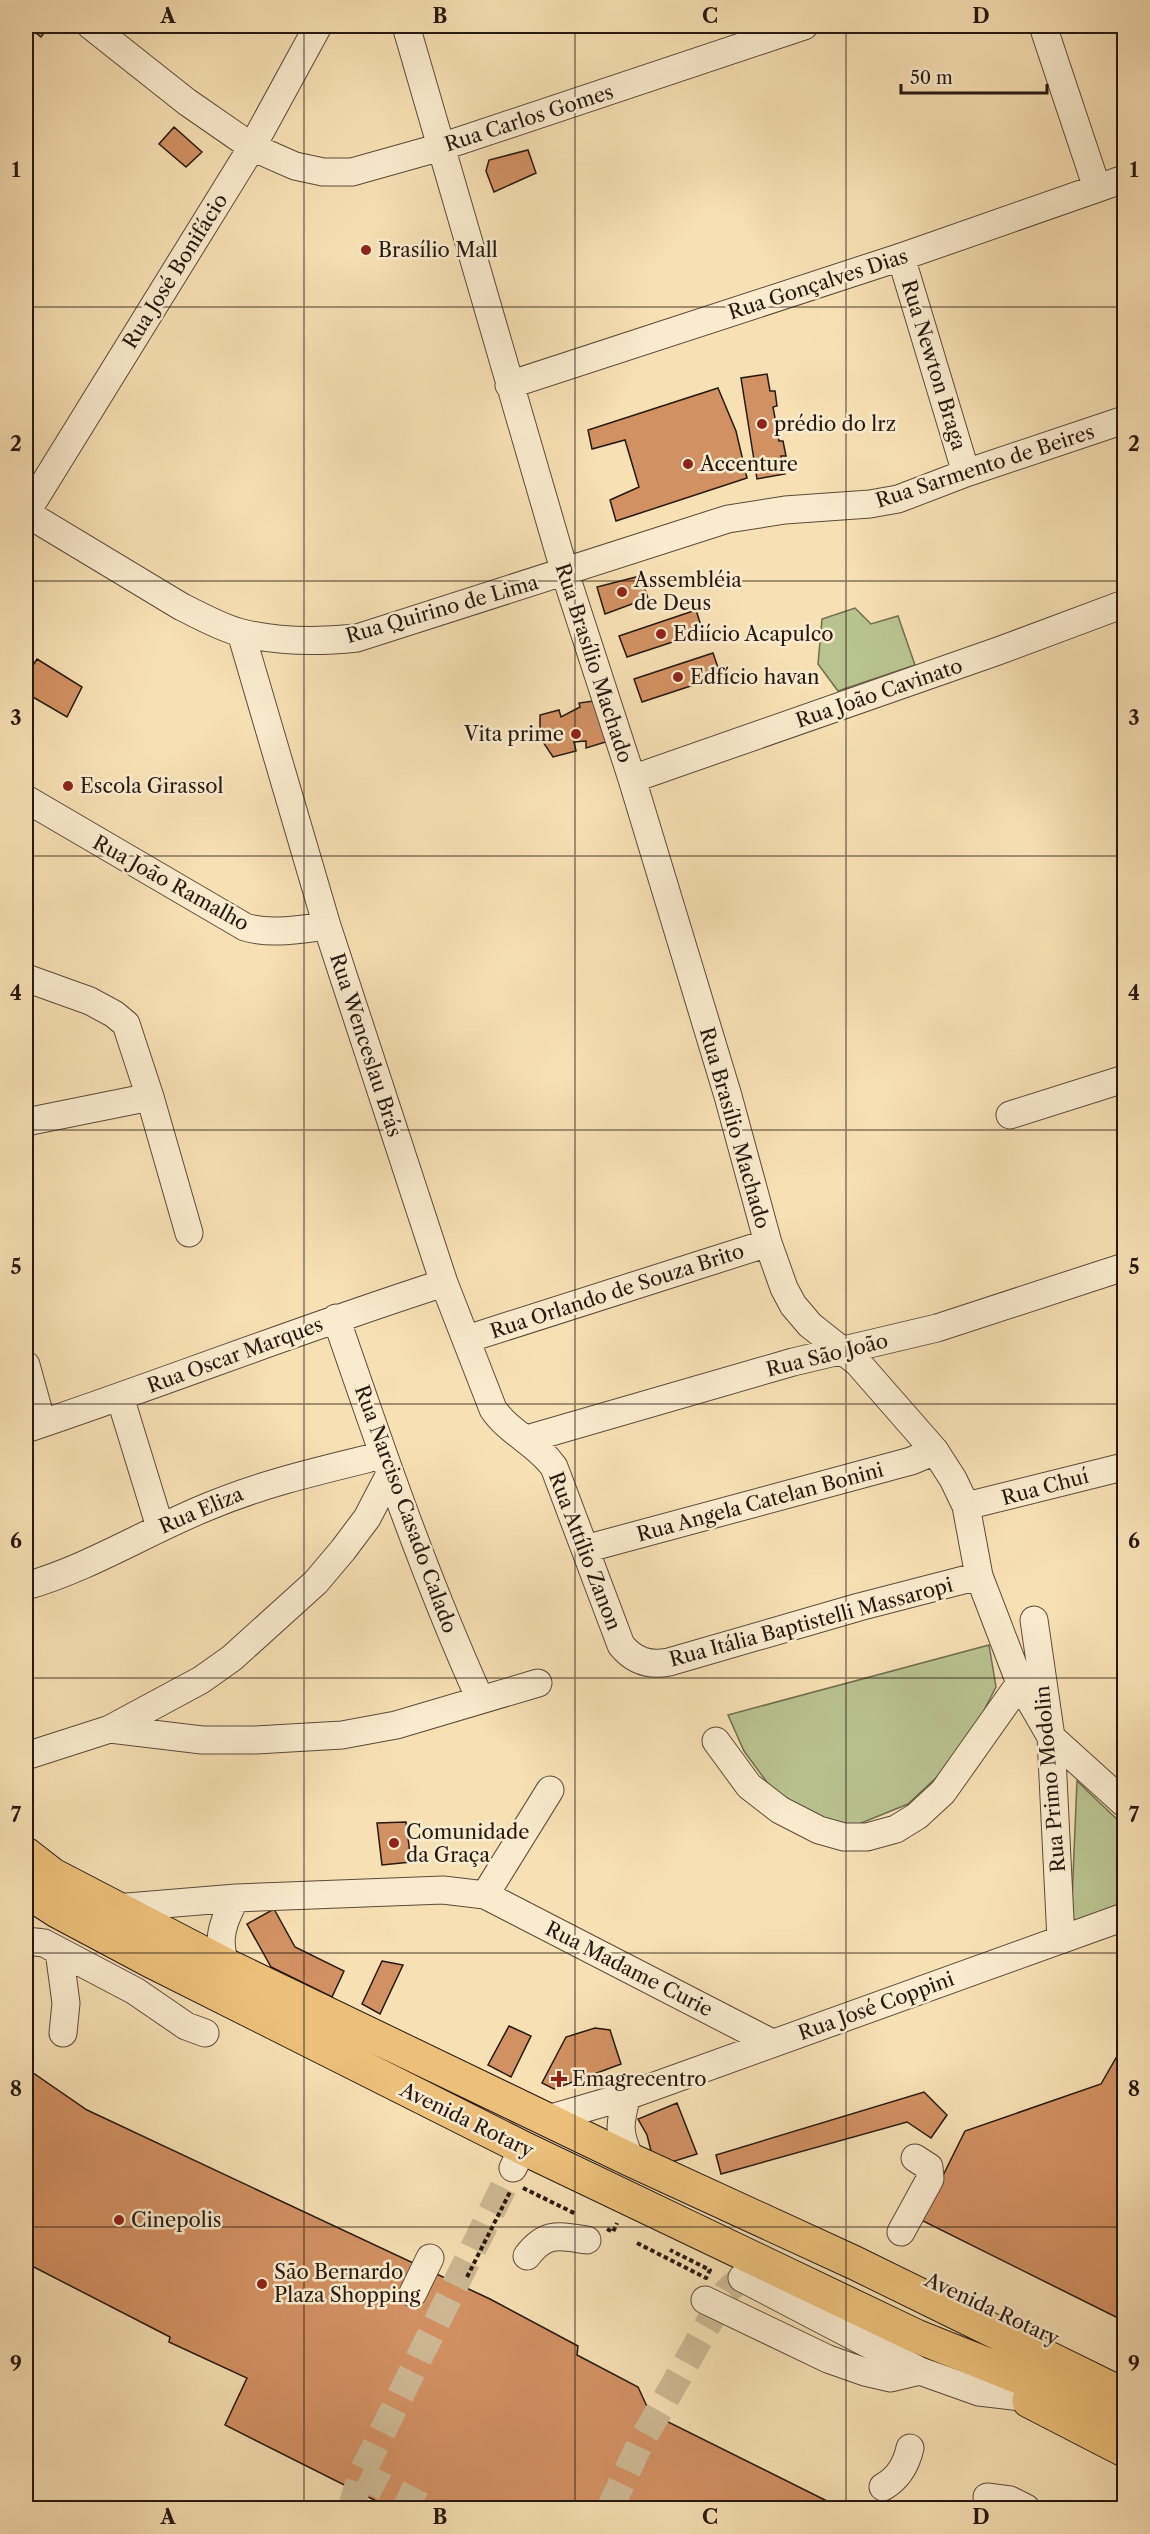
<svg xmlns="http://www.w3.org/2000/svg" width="1150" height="2534" font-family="'Libre Caslon Text',serif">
<rect width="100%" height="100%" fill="#f7e0b4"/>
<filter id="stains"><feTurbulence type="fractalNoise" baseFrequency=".00333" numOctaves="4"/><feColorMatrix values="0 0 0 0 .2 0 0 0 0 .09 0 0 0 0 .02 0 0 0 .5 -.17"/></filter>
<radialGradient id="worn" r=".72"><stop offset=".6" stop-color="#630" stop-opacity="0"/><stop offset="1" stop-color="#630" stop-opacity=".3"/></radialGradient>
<path fill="#b9c390" stroke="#706e50" stroke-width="1.5" d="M 855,608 L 871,624 L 898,616 L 915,665 L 838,691 L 818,664 L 822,619 Z
M 989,1645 L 996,1687 L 976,1726 L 953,1762 L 908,1804 L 854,1826 L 806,1813 L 772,1789 L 744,1751 L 728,1715 Z
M 1077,1781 L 1124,1826 L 1124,1902 L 1071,1924 Z"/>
<path fill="#d29163" stroke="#261811" stroke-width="1.5" d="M 27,26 L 49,26 L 41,37 Z
M 174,127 L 202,152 L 186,167 L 159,144 Z
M 528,150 L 536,173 L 494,192 L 486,171 L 489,160 Z
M 767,374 L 770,391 L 775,391 L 777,406 L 773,407 L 779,441 L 783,441 L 786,456 L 781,456 L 785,474 L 757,479 L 741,378 Z
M 718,388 L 736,431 L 747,478 L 616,521 L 610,500 L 639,487 L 625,440 L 592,449 L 588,430 Z
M 640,576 L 648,598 L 605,614 L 597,587 Z
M 696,610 L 703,632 L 627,657 L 619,636 Z
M 713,653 L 721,676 L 642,702 L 634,679 Z
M 37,659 L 82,687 L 67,717 L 26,693 L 26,676 Z
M 600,700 L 612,740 L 586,748 L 586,741 L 574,742 L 576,751 L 553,757 L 543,742 L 540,728 L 540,715 L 559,710 L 561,717 L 580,707 L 579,703 Z
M 406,1822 L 411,1862 L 382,1865 L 377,1823 Z
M 274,1909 L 295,1947 L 344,1971 L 332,1997 L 271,1967 L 247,1924 Z
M 382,1961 L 403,1965 L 380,2014 L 362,2004 Z
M 509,2026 L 531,2036 L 511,2077 L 488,2065 Z
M 595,2028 L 610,2030 L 621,2064 L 554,2089 L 542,2083 L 566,2037 Z
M 1124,2044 L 1124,2321 L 921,2220 L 965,2131 L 1101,2084 Z
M 26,2068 L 87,2110 L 490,2299 L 578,2346 L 577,2355 L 638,2387 L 650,2413 L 841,2508 L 390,2508 L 225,2425 L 247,2378 L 169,2342 L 170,2337 L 26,2263 Z
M 924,2092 L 947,2115 L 931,2138 L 907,2122 L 721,2174 L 716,2155 Z
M 677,2103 L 697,2154 L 662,2165 L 653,2159 L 647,2135 L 638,2119 Z"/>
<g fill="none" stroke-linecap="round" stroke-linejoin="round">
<path stroke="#cdb893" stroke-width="27" stroke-dasharray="27 14" stroke-linecap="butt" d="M 361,2475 L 426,2508
M 351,2508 L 361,2475 L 513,2168
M 610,2508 L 639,2446 L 727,2291 L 742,2278"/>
<defs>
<path id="minor" d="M 91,26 L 187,102 L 252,147 L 295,166 L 323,172 L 352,172 L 441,147 L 804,26
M 406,26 L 565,573 L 632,779 L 728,1096 L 768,1243 L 784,1288 L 793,1305 L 810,1325 L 858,1363 L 935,1451 L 953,1479 L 966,1506 L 979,1576 L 1020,1683 L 1051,1737 L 1124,1803
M 1043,26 L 1097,188
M 901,257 L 966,473
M 509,385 L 901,257 L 1124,179
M 26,513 L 182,607 C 201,616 221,628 242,633 C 279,642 319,642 357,638 L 728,519 L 785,510 L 870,504 L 898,499 L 966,473 L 1124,420
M 26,513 L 252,147 L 318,26
M 241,633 L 327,926 L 444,1283 L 493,1409 C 509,1433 537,1443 554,1467 L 621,1645 C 634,1661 649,1666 669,1662 L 859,1607 L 979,1576
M 632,779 L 998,651 L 1124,604
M 26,799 L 245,927 C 271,935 301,929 327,926
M 26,978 L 90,1001 L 114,1014 L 126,1024 L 150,1097 L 189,1233
M 1010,1115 L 1124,1079
M 26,1122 L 150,1097
M 336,1318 C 380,1446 424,1575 480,1699
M 467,1339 L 768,1243
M 26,1365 L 42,1423
M 120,1397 L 160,1527
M 26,1429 C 166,1382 303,1328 444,1283
M 527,1439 L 793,1362 L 937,1328 L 1124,1267
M 966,1506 L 1123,1467
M 585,1549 L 911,1461 L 935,1451
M 26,1586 C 89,1568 146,1532 207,1507 C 264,1483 322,1470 383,1455
M 1034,1620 L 1051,1737 L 1061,1940
M 110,1729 L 202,1740 L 256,1740 L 342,1735 L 396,1725 L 538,1683
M 716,1741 L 749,1786 L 780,1810 L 819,1830 L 844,1837 L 867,1837 L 896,1829 L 917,1816 L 943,1792 L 1020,1683
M 26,1756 L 110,1729 L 201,1680 L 232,1658 L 316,1582 L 343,1550 L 367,1518 L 390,1474
M 485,1895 L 550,1790
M 115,1908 L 236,1898 L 443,1890 L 485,1895 L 772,2043
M 26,1941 L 44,1943 L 135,1991 L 186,2026 L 205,2033
M 59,1951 L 66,2003 L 63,2033
M 229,1980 C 218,1944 217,1931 236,1898
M 627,2096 C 619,2124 618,2133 631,2160
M 548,2119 L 627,2096 L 1124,1917
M 513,2168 L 523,2148
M 901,2232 L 930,2179 L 929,2167 L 915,2158
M 527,2256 C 546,2231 559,2236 587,2240
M 742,2278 L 920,2371
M 413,2293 L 430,2258
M 705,2300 L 828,2359 L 865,2372 L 891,2378 L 920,2371 L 979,2392 L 1021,2397
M 883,2487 C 899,2478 906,2465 910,2448
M 987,2497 L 1010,2500 L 1026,2508"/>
<path id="major" d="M 26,1854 L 53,1875 L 224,1964 L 631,2160 L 855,2263 L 1124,2395
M 26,1891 L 57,1911 L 149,1960 L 523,2148 L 916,2336 L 1086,2404 L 1124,2422
M 1029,2401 L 1124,2450"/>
</defs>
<use href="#minor" stroke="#5a4a3a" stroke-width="29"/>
<use href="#major" stroke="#261811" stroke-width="35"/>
<path stroke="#261811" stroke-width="4" stroke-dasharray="4.5 3" stroke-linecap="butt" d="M 523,2188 L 576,2214
M 607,2229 L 613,2232 L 617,2223
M 637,2243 L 706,2278 L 710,2270 L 670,2250
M 467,2277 L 511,2190"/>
<use href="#minor" stroke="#faebce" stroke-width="27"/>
<use href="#major" stroke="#ecc07a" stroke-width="33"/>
</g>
<path fill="none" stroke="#261811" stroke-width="1.5" stroke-opacity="0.55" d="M 304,26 L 304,2508M 575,26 L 575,2508M 846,26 L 846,2508M 26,307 L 1124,307M 26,581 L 1124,581M 26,856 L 1124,856M 26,1130 L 1124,1130M 26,1404 L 1124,1404M 26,1678 L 1124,1678M 26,1953 L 1124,1953M 26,2227 L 1124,2227"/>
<g fill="#8f2418" stroke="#faebce" stroke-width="2">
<circle cx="366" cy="250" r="6"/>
<circle cx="762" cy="424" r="6"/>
<circle cx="688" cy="464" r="6"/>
<circle cx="622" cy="592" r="6"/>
<circle cx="661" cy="634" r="6"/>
<circle cx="678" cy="677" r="6"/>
<circle cx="576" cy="734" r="6"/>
<circle cx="68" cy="786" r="6"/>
<circle cx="394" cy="1843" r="6"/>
<path d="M556 2070h6v6h6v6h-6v6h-6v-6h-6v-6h6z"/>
<circle cx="119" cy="2220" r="6"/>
<circle cx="262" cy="2284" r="6"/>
</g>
<g text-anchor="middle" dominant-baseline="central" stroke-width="5" stroke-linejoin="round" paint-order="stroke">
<g font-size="20" fill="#261811" stroke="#faebce">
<text transform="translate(529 118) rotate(-18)">Rua Carlos Gomes</text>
<text transform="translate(175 271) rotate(-58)">Rua José Bonifácio</text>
<text transform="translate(818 284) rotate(-18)">Rua Gonçalves Dias</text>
<text transform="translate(934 365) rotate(73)">Rua Newton Braga</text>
<text transform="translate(985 466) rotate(-18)">Rua Sarmento de Beires</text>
<text transform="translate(442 609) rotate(-16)">Rua Quirino de Lima</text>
<text transform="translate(594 663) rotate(72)">Rua Brasílio Machado</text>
<text transform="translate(879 693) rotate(-19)">Rua João Cavinato</text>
<text transform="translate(171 883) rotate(29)">Rua João Ramalho</text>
<text transform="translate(366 1045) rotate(72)">Rua Wenceslau Brás</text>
<text transform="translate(735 1128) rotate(74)">Rua Brasílio Machado</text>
<text transform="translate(617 1291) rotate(-18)">Rua Orlando de Souza Brito</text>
<text transform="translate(235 1355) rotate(-20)">Rua Oscar Marques</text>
<text transform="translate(827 1355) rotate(-14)">Rua São João</text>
<text transform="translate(1045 1487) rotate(-15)">Rua Chuí</text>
<text transform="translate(760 1502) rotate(-15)">Rua Angela Catelan Bonini</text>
<text transform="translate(406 1509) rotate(70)">Rua Narciso Casado Calado</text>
<text transform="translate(201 1510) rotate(-23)">Rua Eliza</text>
<text transform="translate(585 1551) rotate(69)">Rua Attílio Zanon</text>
<text transform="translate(811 1622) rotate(-15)">Rua Itália Baptistelli Massaropi</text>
<text transform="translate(1050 1779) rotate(-95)">Rua Primo Modolin</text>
<text transform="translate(629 1969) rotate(27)">Rua Madame Curie</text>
<text transform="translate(876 2006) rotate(-20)">Rua José Coppini</text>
<text transform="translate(467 2120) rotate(26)">Avenida Rotary</text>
<text transform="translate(992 2309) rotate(25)">Avenida Rotary</text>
</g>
<g font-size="20" fill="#261811" stroke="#faebce" text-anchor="start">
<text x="378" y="250">Brasílio Mall</text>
<text x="774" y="424">prédio do lrz</text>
<text x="700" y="464">Accenture</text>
<text x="634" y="580">Assembléia<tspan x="634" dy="23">de Deus</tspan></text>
<text x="673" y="634">Ediício Acapulco</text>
<text x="690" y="677">Edfício havan</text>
<text x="564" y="734" text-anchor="end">Vita prime</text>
<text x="80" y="786">Escola Girassol</text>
<text x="406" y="1832">Comunidade<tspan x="406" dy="23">da Graça</tspan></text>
<text x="572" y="2079">Emagrecentro</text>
<text x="131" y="2220">Cinepolis</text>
<text x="274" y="2272">São Bernardo<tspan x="274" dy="23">Plaza Shopping</tspan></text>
</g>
</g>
<rect width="1150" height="2534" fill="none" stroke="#f7e0b4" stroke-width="66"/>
<path d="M901 84v9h146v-9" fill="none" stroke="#261811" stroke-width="3"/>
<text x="910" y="84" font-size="18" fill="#261811" stroke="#faebce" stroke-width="4.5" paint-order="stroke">50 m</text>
<rect x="33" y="33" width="1084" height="2468" fill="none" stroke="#261811" stroke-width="2"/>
<g font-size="20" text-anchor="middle" font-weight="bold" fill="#261811">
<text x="168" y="23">A</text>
<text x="440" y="23">B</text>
<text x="710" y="23">C</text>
<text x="981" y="23">D</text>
<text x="16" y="177">1</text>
<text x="1134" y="177">1</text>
<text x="16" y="451">2</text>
<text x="1134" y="451">2</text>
<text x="16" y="725">3</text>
<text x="1134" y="725">3</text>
<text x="16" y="1000">4</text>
<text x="1134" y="1000">4</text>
<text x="16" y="1274">5</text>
<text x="1134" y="1274">5</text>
<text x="16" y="1548">6</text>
<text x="1134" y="1548">6</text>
<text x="16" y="1822">7</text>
<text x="1134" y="1822">7</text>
<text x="16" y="2096">8</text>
<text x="1134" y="2096">8</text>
<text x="16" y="2371">9</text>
<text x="1134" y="2371">9</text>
<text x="168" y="2524">A</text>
<text x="440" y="2524">B</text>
<text x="710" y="2524">C</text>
<text x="981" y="2524">D</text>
</g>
<rect width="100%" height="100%" filter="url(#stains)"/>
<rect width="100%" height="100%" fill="url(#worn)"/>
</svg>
